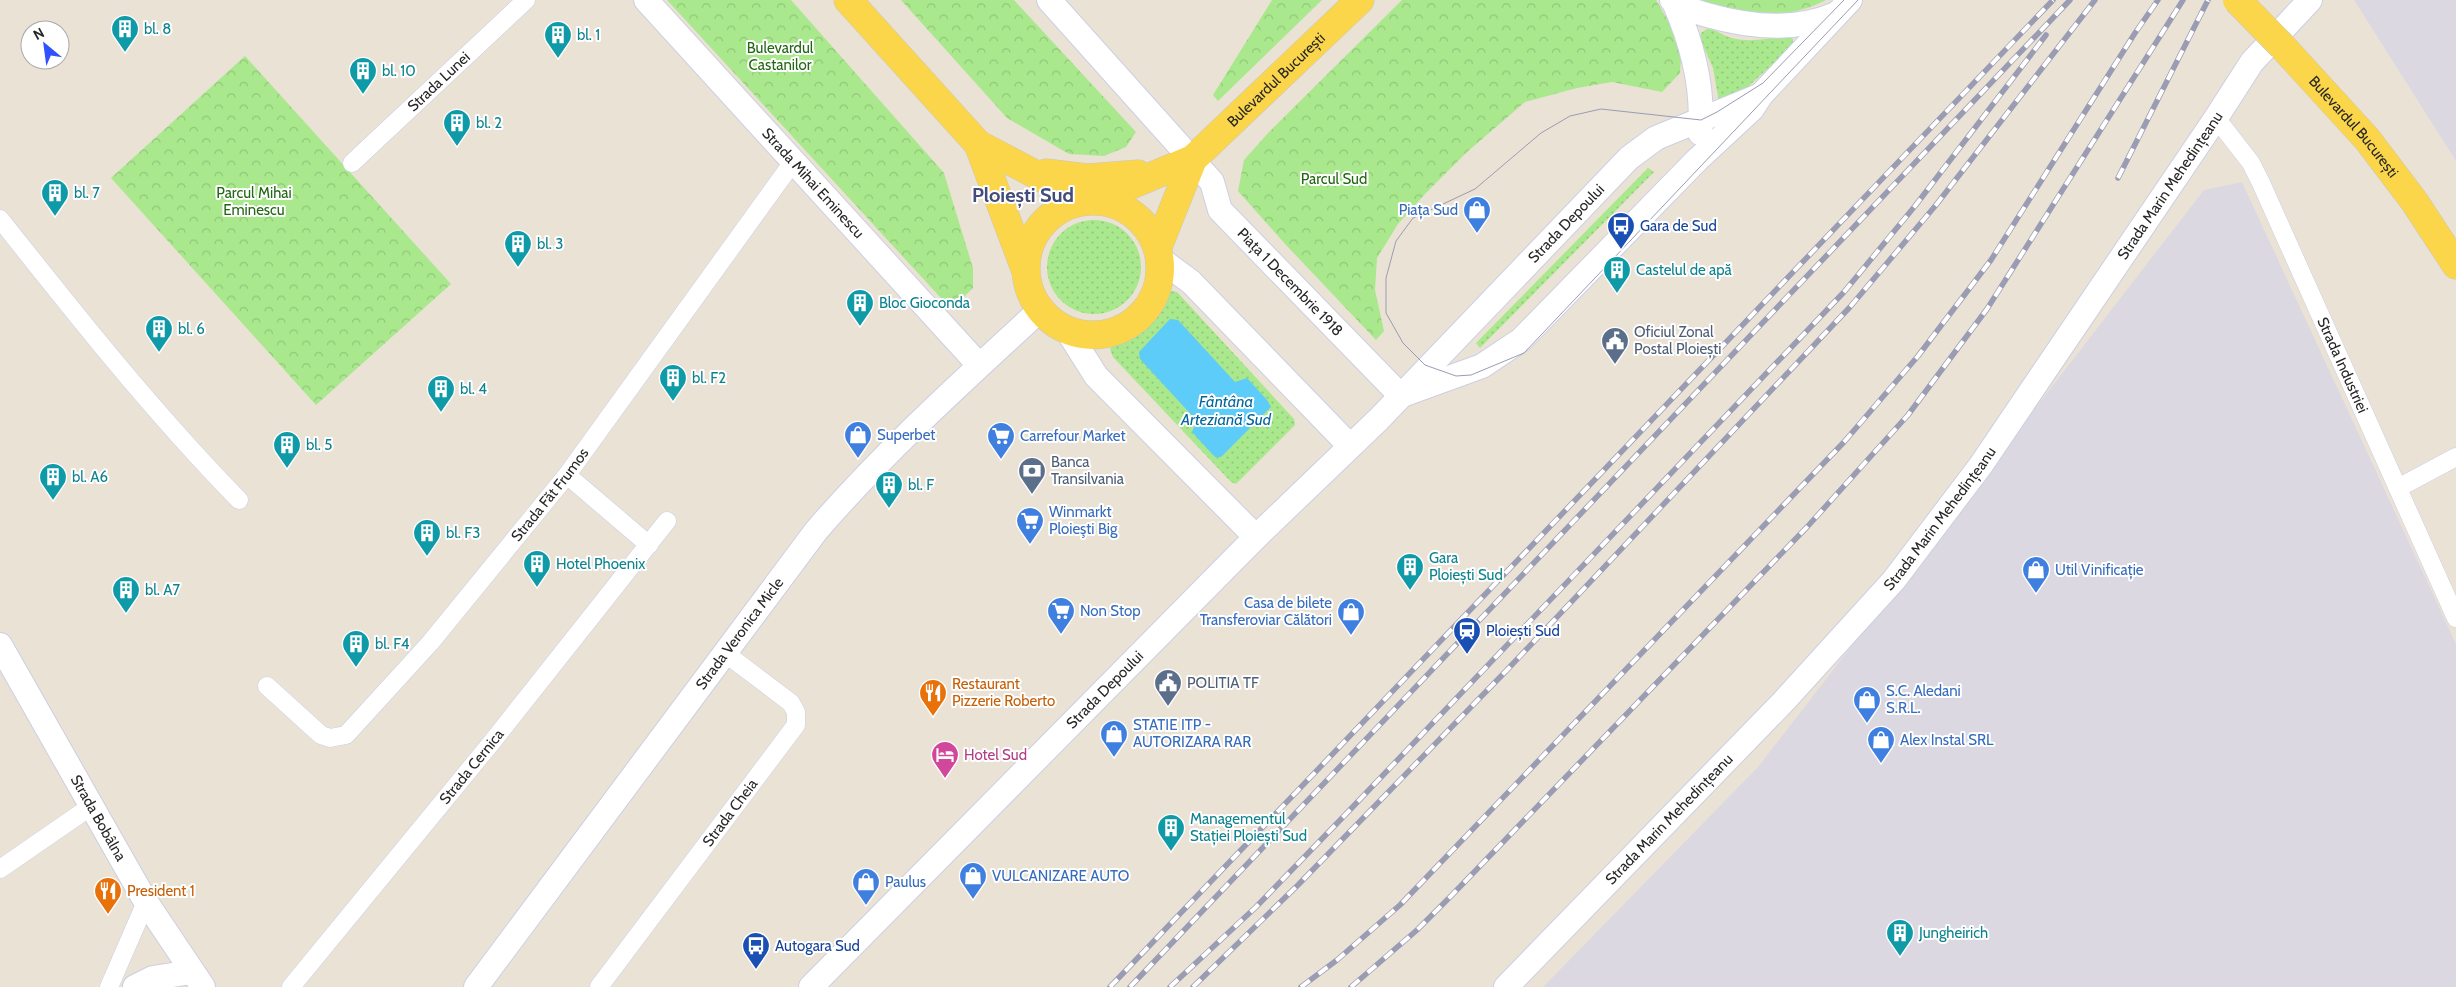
<svg xmlns="http://www.w3.org/2000/svg" width="2456" height="987" font-family="Cabin,sans-serif">
<defs>
<pattern id="grass-dots" width="8" height="8" patternUnits="userSpaceOnUse" patternTransform="scale(1.25)"><rect width="8" height="8" fill="#a9e88c"/><path d="M2 2h.1M6 6h.1" fill="none" stroke="#91c779" stroke-width="1.8" stroke-linecap="round"/></pattern>
<pattern id="park-crowns" width="20" height="18" patternUnits="userSpaceOnUse" patternTransform="scale(1.25)"><rect width="20" height="18" fill="#a9e88c"/><path d="M2 6a3 3 0 1 1 6 0M12 15a3 3 0 1 1 6 0" fill="none" stroke="#91c779"/></pattern>
</defs>
<rect width="100%" height="100%" fill="#ebe2d6"/>
<path fill="#dbd8e2" d="M 2354,0 L 2456,0 L 2456,161 Z
M 2242,182 L 2456,644 L 2456,987 L 1543,987 L 1758,767 L 2204,190 Z"/>
<path fill="url(#grass-dots)" d="M 1707,29 C 1716,29 1723,36 1732,38 C 1751,43 1769,38 1788,36 L 1793,39 L 1793,45 L 1736,98 L 1719,102 L 1713,68 L 1700,39 L 1701,33 Z
M 1648,168 L 1654,172 L 1480,348 L 1476,343 Z
M1047 267a47 47 0 1 1 94 0a47 47 0 1 1-94 0Z
M 1172,291 L 1177,292 L 1294,419 L 1295,425 L 1236,484 L 1231,482 L 1113,357 L 1110,349 C 1117,339 1128,340 1138,335 C 1152,327 1163,309 1167,293 Z"/>
<path fill="url(#park-crowns)" d="M 667,0 L 791,0 L 944,173 L 973,268 L 973,288 L 951,309 Z
M 901,0 L 1014,0 L 1136,132 L 1126,147 L 1104,156 L 1069,154 L 1007,118 Z
M 1272,0 L 1322,0 L 1218,101 L 1213,95 Z
M 1402,0 L 1656,0 L 1682,45 L 1680,73 L 1662,92 L 1612,82 L 1577,88 L 1525,102 L 1467,152 L 1426,193 L 1398,224 L 1377,258 L 1375,290 L 1384,331 L 1376,340 L 1287,246 L 1238,191 L 1244,160 L 1269,132 Z
M 1702,0 L 1826,0 C 1788,20 1740,19 1702,0 Z
M 245,56 L 451,284 L 316,405 L 111,178 Z"/>
<path fill="#5eccf8" d="M 1170,319 L 1178,320 L 1235,382 L 1247,378 L 1267,400 L 1271,407 L 1221,457 L 1215,457 L 1192,432 L 1197,421 L 1140,359 L 1139,352 Z"/>
<g fill="none" stroke-linecap="round" stroke-linejoin="round">
<defs>
<g id="street">
<path id="s1" d="M 2216,118 L 2251,163 L 2261,183 L 2456,618"/>
<path id="s2" d="M 352,163 L 526,0"/>
<path d="M 0,219 C 76,315 153,412 239,500"/>
<path d="M 567,475 L 649,545"/>
<path d="M 2398,488 L 2456,457"/>
<path id="s3" d="M 267,686 L 321,735 L 330,738 L 346,735 L 430,643 L 567,475 L 793,162"/>
<path d="M 0,869 L 90,807"/>
<path d="M 109,987 L 146,902"/>
<path id="s4" d="M 291,987 L 492,742 L 667,521"/>
<path id="s5" d="M 599,987 L 796,725 L 796,712 L 791,703 L 725,653"/>
</g>
<g id="secondary">
<path id="s6" d="M 646,0 L 979,365"/>
<path id="s7" d="M 1049,0 L 1212,182 L 1220,210 L 1401,396"/>
<path d="M 1672,0 C 1682,8 1696,12 1707,15 C 1749,27 1795,32 1836,14"/>
<path d="M 1674,2 C 1692,43 1704,88 1700,133"/>
<path d="M 1160,259 L 1191,282 L 1350,446"/>
<path d="M 1067,330 L 1096,376 L 1256,537"/>
<path d="M 1405,394 L 1482,366 L 1521,340 L 1697,160 L 1752,109 L 1761,95 L 1850,0"/>
<path id="s8" d="M 0,645 L 146,902 L 203,987"/>
<path d="M 135,987 L 153,978 L 191,972"/>
<path id="s9" d="M 476,987 L 816,531 C 885,451 963,381 1040,310"/>
<path id="s10" d="M 811,987 L 1256,537 L 1379,419 L 1629,158 L 1656,138 L 1761,95"/>
<path id="s11" d="M 1506,987 L 1784,701 L 1894,580 L 1981,465 L 2216,118 L 2252,62 L 2310,0"/>
</g>
<g id="primary">
<path d="M 848,0 L 978,144 L 1086,201"/>
<path id="s12" d="M 2282,46 L 2367,139 L 2414,201 L 2456,265"/>
<path d="M 978,144 L 1025,269"/>
<path d="M 1046,173 L 1088,178 L 1138,174"/>
<path id="s13" d="M 1095,200 L 1193,159 L 1360,0"/>
<circle cx="1093" cy="268" r="67"/>
<path d="M 1158,247 L 1193,159"/>
</g>
</defs>
<use href="#street" stroke="#cbcfe2" stroke-width="19"/>
<use href="#secondary" stroke="#cbcfe2" stroke-width="26"/>
<use href="#primary" stroke="#c7c7c7" stroke-width="29"/>
<use href="#street" stroke="#fff" stroke-width="18"/>
<use href="#secondary" stroke="#fff" stroke-width="24"/>
<use href="#primary" stroke="#fcd64a" stroke-width="28"/>
<path stroke="#999cb3" stroke-width="1" d="M 1844,0 L 1763,83 L 1717,112 L 1701,120 L 1601,109 L 1570,116 L 1541,133 L 1475,189 L 1413,218 L 1396,241 L 1386,278 L 1386,313 L 1403,343 L 1425,365 L 1456,376 L 1471,375 L 1524,353 L 1858,0"/>
<defs>
<path id="rail" d="M 2118,178 L 2208,0
M 1110,987 L 2053,0
M 1130,987 L 2070,0
M 1170,987 L 1256,907 L 1345,815 L 1844,292 L 1915,206 L 2046,35
M 1193,987 L 1298,885 L 1506,671 L 1850,307 L 1936,205 L 2095,0
M 1301,987 L 1337,960 L 1400,905 L 1844,442 L 1918,356 L 1991,260 L 2135,33 L 2158,0
M 1351,987 L 1417,930 L 1452,895 L 1808,526 L 1908,415 L 1987,309 L 2183,0"/>
</defs>
<use href="#rail" stroke="#999cb3" stroke-width="5.5"/>
<use href="#rail" stroke="#fff" stroke-width="4" stroke-dasharray="11" stroke-linecap="butt"/>
<defs>
<path id="primary-bridge" d="M 2237,0 L 2282,46"/>
</defs>
<use href="#primary-bridge" stroke="#c7c7c7" stroke-width="29" stroke-linecap="butt"/>
<use href="#primary-bridge" stroke="#fcd64a" stroke-width="28"/>
</g>
<defs>
<symbol id="building-pin" viewBox="-11 -11 22 30"><path d="M0 17L-7.5 6A9.5 9.5 0 1 1 7.5 6Z" fill="#0f9aa8" stroke="#fff"/><path d="M-4-6H4V6H1V3H-1V6H-4ZM-2.5-4.3h1.7v1.8h-1.7ZM.8-4.3h1.7v1.8H.8ZM-2.5-1h1.7V.8h-1.7ZM.8-1h1.7V.8H.8Z" fill="#fff"/></symbol>
<symbol id="shop-pin" viewBox="-11 -11 22 30"><path d="M0 17L-7.5 6A9.5 9.5 0 1 1 7.5 6Z" fill="#3f7fe0" stroke="#fff"/><path d="M-5-2.5h2.3a2.7 3.5 0 0 1 5.4 0H5L5.5 6h-11ZM-1.5-2.5h3a1.5 2.3 0 0 0-3 0Z" fill="#fff"/></symbol>
<symbol id="bus-pin" viewBox="-11 -11 22 30"><path d="M0 17L-7.5 6A9.5 9.5 0 1 1 7.5 6Z" fill="#1a4fb4" stroke="#fff"/><path d="M-5-6H5V4H4V6H2V4H-2V6H-4V4H-5ZM-3.5-4V0h7V-4ZM-3.5 1.2v1.5H-2V1.2ZM2 1.2v1.5H3.5V1.2Z" fill="#fff"/></symbol>
<symbol id="civic-pin" viewBox="-11 -11 22 30"><path d="M0 17L-7.5 6A9.5 9.5 0 1 1 7.5 6Z" fill="#5c6f8a" stroke="#fff"/><path d="M-.6-6.5H3V-4.5H.6V-3L4-1V1h2V6H-6V1h2V-1L-.6-3ZM-1.2 2.5V6h2.4V2.5Z" fill="#fff"/></symbol>
<symbol id="supermarket-pin" viewBox="-11 -11 22 30"><path d="M0 17L-7.5 6A9.5 9.5 0 1 1 7.5 6Z" fill="#3f7fe0" stroke="#fff"/><path d="M-6-5.5h2.5l.6 2H6L4.5 2H-2.5L-4.4-4H-6ZM-1.5 3.2a1.3 1.3 0 1 0 .1 0ZM3 3.2a1.3 1.3 0 1 0 .1 0Z" fill="#fff"/></symbol>
<symbol id="bank-pin" viewBox="-11 -11 22 30"><path d="M0 17L-7.5 6A9.5 9.5 0 1 1 7.5 6Z" fill="#5c6f8a" stroke="#fff"/><path d="M-6-4H6V4H-6ZM0-2.3a2.3 2.3 0 1 0 0 4.6a2.3 2.3 0 1 0 0-4.6Z" fill="#fff"/></symbol>
<symbol id="station-pin" viewBox="-11 -11 22 30"><path d="M0 17L-7.5 6A9.5 9.5 0 1 1 7.5 6Z" fill="#1a4fb4" stroke="#fff"/><path d="M-3-6H3Q5-6 5-4V2Q5 4 3 4L4.5 6H3L1.5 4h-3L-3 6H-4.5L-3 4Q-5 4-5 2V-4Q-5-6-3-6ZM-3.5-4v3h7v-3ZM-3.5 1v1.5H-2V1ZM2 1v1.5H3.5V1Z" fill="#fff"/></symbol>
<symbol id="restaurant-pin" viewBox="-11 -11 22 30"><path d="M0 17L-7.5 6A9.5 9.5 0 1 1 7.5 6Z" fill="#e8710a" stroke="#fff"/><path d="M-5-6h1v4h1v-4h1v4h1v-4h1v5L-1.5 .5V6h-2V.5L-5-1ZM5-6V6H3V1.5H1.5Q1.5-4 5-6Z" fill="#fff"/></symbol>
<symbol id="hotel-pin" viewBox="-11 -11 22 30"><path d="M0 17L-7.5 6A9.5 9.5 0 1 1 7.5 6Z" fill="#d1479c" stroke="#fff"/><path d="M-6-4.5h1.5V1H6V5H4.5V3h-9V5H-6ZM-4 0a1.8 1.8 0 1 1 3.6 0ZM.5 0V-2.5h3Q6-2.5 6 0Z" fill="#fff"/></symbol>
</defs>
<g fill-rule="evenodd">
<use href="#building-pin" x="109" y="13" width="32" height="43"/>
<use href="#building-pin" x="542" y="19" width="32" height="43"/>
<use href="#building-pin" x="347" y="55" width="32" height="43"/>
<use href="#building-pin" x="441" y="107" width="32" height="43"/>
<use href="#building-pin" x="39" y="177" width="32" height="43"/>
<use href="#shop-pin" x="1461" y="194" width="32" height="43"/>
<use href="#bus-pin" x="1605" y="210" width="32" height="43"/>
<use href="#building-pin" x="502" y="228" width="32" height="43"/>
<use href="#building-pin" x="1601" y="254" width="32" height="43"/>
<use href="#building-pin" x="844" y="287" width="32" height="43"/>
<use href="#building-pin" x="143" y="313" width="32" height="43"/>
<use href="#civic-pin" x="1599" y="325" width="32" height="43"/>
<use href="#building-pin" x="657" y="362" width="32" height="43"/>
<use href="#building-pin" x="425" y="373" width="32" height="43"/>
<use href="#shop-pin" x="842" y="419" width="32" height="43"/>
<use href="#supermarket-pin" x="985" y="420" width="32" height="43"/>
<use href="#building-pin" x="271" y="429" width="32" height="43"/>
<use href="#bank-pin" x="1016" y="455" width="32" height="43"/>
<use href="#building-pin" x="37" y="461" width="32" height="43"/>
<use href="#building-pin" x="873" y="469" width="32" height="43"/>
<use href="#supermarket-pin" x="1014" y="505" width="32" height="43"/>
<use href="#building-pin" x="411" y="517" width="32" height="43"/>
<use href="#building-pin" x="521" y="548" width="32" height="43"/>
<use href="#building-pin" x="1394" y="551" width="32" height="43"/>
<use href="#shop-pin" x="2020" y="554" width="32" height="43"/>
<use href="#building-pin" x="110" y="574" width="32" height="43"/>
<use href="#supermarket-pin" x="1045" y="595" width="32" height="43"/>
<use href="#shop-pin" x="1335" y="596" width="32" height="43"/>
<use href="#station-pin" x="1451" y="615" width="32" height="43"/>
<use href="#building-pin" x="340" y="628" width="32" height="43"/>
<use href="#civic-pin" x="1152" y="667" width="32" height="43"/>
<use href="#restaurant-pin" x="917" y="677" width="32" height="43"/>
<use href="#shop-pin" x="1851" y="684" width="32" height="43"/>
<use href="#shop-pin" x="1098" y="718" width="32" height="43"/>
<use href="#shop-pin" x="1865" y="724" width="32" height="43"/>
<use href="#hotel-pin" x="929" y="739" width="32" height="43"/>
<use href="#building-pin" x="1155" y="812" width="32" height="43"/>
<use href="#shop-pin" x="957" y="860" width="32" height="43"/>
<use href="#shop-pin" x="850" y="866" width="32" height="43"/>
<use href="#restaurant-pin" x="92" y="875" width="32" height="43"/>
<use href="#building-pin" x="1884" y="917" width="32" height="43"/>
<use href="#bus-pin" x="740" y="930" width="32" height="43"/>
</g>
<g text-anchor="middle" dominant-baseline="central" stroke-width="4" stroke-linejoin="round" paint-order="stroke">
<g font-size="15" fill="#0d838f" stroke="#fff" text-anchor="start">
<text x="144" y="29">bl. 8</text>
<text x="577" y="35">bl. 1</text>
<text x="382" y="71">bl. 10</text>
<text x="476" y="123">bl. 2</text>
<text x="74" y="193">bl. 7</text>
<text x="537" y="244">bl. 3</text>
<text x="1636" y="270">Castelul de apă</text>
<text x="879" y="303">Bloc Gioconda</text>
<text x="178" y="329">bl. 6</text>
<text x="692" y="378">bl. F2</text>
<text x="460" y="389">bl. 4</text>
<text x="306" y="445">bl. 5</text>
<text x="72" y="477">bl. A6</text>
<text x="908" y="485">bl. F</text>
<text x="446" y="533">bl. F3</text>
<text x="1429" y="558">Gara<tspan x="1429" dy="17">Ploiești Sud</tspan></text>
<text x="556" y="564">Hotel Phoenix</text>
<text x="145" y="590">bl. A7</text>
<text x="375" y="644">bl. F4</text>
<text x="1190" y="819">Managementul<tspan x="1190" dy="17">Stației Ploiești Sud</tspan></text>
<text x="1919" y="933">Jungheirich</text>
</g>
<g font-size="15" fill="#226713" stroke="#fff">
<text x="780" y="48">Bulevardul<tspan x="780" dy="17">Castanilor</tspan></text>
<text x="1334" y="179">Parcul Sud</text>
<text x="254" y="193">Parcul Mihai<tspan x="254" dy="17">Eminescu</tspan></text>
</g>
<g font-size="15" fill="#272727" stroke="#fff">
<text stroke="none"><textPath href="#s13" startOffset="221">Bulevardul București</textPath></text>
<text stroke="none"><textPath href="#s2" startOffset="119">Strada Lunei</textPath></text>
<text stroke="none"><textPath href="#s12" startOffset="108">Bulevardul București</textPath></text>
<text stroke="none"><textPath href="#s6" startOffset="248">Strada Mihai Eminescu</textPath></text>
<text stroke="none"><textPath href="#s11" startOffset="1044">Strada Marin Mehedințeanu</textPath></text>
<text stroke="none"><textPath href="#s10" startOffset="1074">Strada Depoului</textPath></text>
<text stroke="none"><textPath href="#s7" startOffset="374">Piața 1 Decembrie 1918</textPath></text>
<text stroke="none"><textPath href="#s1" startOffset="279">Strada Industriei</textPath></text>
<text stroke="none"><textPath href="#s3" startOffset="414">Strada Făt Frumos</textPath></text>
<text stroke="none"><textPath href="#s11" startOffset="639">Strada Marin Mehedințeanu</textPath></text>
<text stroke="none"><textPath href="#s9" startOffset="441">Strada Veronica Micle</textPath></text>
<text stroke="none"><textPath href="#s10" startOffset="418">Strada Depoului</textPath></text>
<text stroke="none"><textPath href="#s4" startOffset="285">Strada Cernica</textPath></text>
<text stroke="none"><textPath href="#s5" startOffset="218">Strada Cheia</textPath></text>
<text stroke="none"><textPath href="#s8" startOffset="199">Strada Bobâlna</textPath></text>
<text stroke="none"><textPath href="#s11" startOffset="234">Strada Marin Mehedințeanu</textPath></text>
</g>
<g font-size="15" fill="#366cbe" stroke="#fff" text-anchor="start">
<text x="1458" y="210" text-anchor="end">Piața Sud</text>
<text x="877" y="435">Superbet</text>
<text x="1020" y="436">Carrefour Market</text>
<text x="1049" y="512">Winmarkt<tspan x="1049" dy="17">Ploieşti Big</tspan></text>
<text x="2055" y="570">Util Vinificație</text>
<text x="1332" y="603" text-anchor="end">Casa de bilete<tspan x="1332" dy="17">Transferoviar Călători</tspan></text>
<text x="1080" y="611">Non Stop</text>
<text x="1886" y="691">S.C. Aledani<tspan x="1886" dy="17">S.R.L.</tspan></text>
<text x="1133" y="725">STATIE ITP -<tspan x="1133" dy="17">AUTORIZARA RAR</tspan></text>
<text x="1900" y="740">Alex Instal SRL</text>
<text x="992" y="876">VULCANIZARE AUTO</text>
<text x="885" y="882">Paulus</text>
</g>
<g font-size="15" fill="#164399" stroke="#fff" text-anchor="start">
<text x="1640" y="226">Gara de Sud</text>
<text x="1486" y="631">Ploiești Sud</text>
<text x="775" y="946">Autogara Sud</text>
</g>
<g font-size="15" fill="#4e5e75" stroke="#fff" text-anchor="start">
<text x="1634" y="332">Oficiul Zonal<tspan x="1634" dy="17">Postal Ploiești</tspan></text>
<text x="1051" y="462">Banca<tspan x="1051" dy="17">Transilvania</tspan></text>
<text x="1187" y="683">POLITIA TF</text>
</g>
<g font-size="15" fill="#c56008" stroke="#fff" text-anchor="start">
<text x="952" y="684">Restaurant<tspan x="952" dy="17">Pizzerie Roberto</tspan></text>
<text x="127" y="891">President 1</text>
</g>
<g font-size="15" fill="#b23c85" stroke="#fff" text-anchor="start">
<text x="964" y="755">Hotel Sud</text>
</g>
<g font-size="16" font-style="italic" fill="#02669f" stroke="#fff">
<text x="1226" y="401">Fântâna<tspan x="1226" dy="18">Arteziană Sud</tspan></text>
</g>
<g font-size="20" font-weight="bold" fill="#444c7a" stroke="#fff">
<text x="1023" y="195">Ploiești Sud</text>
</g>
</g>
<g transform="translate(45 45) rotate(331)"><circle r="24" fill="#ffffff" stroke="#a9a9a9"/>
<path d="M0-4L9 19L0 12L-9 19Z" fill="#2f51ff"/>
<text y="-8" font-size="14" font-weight="bold" text-anchor="middle" fill="#272727">N</text>
</g>
</svg>
